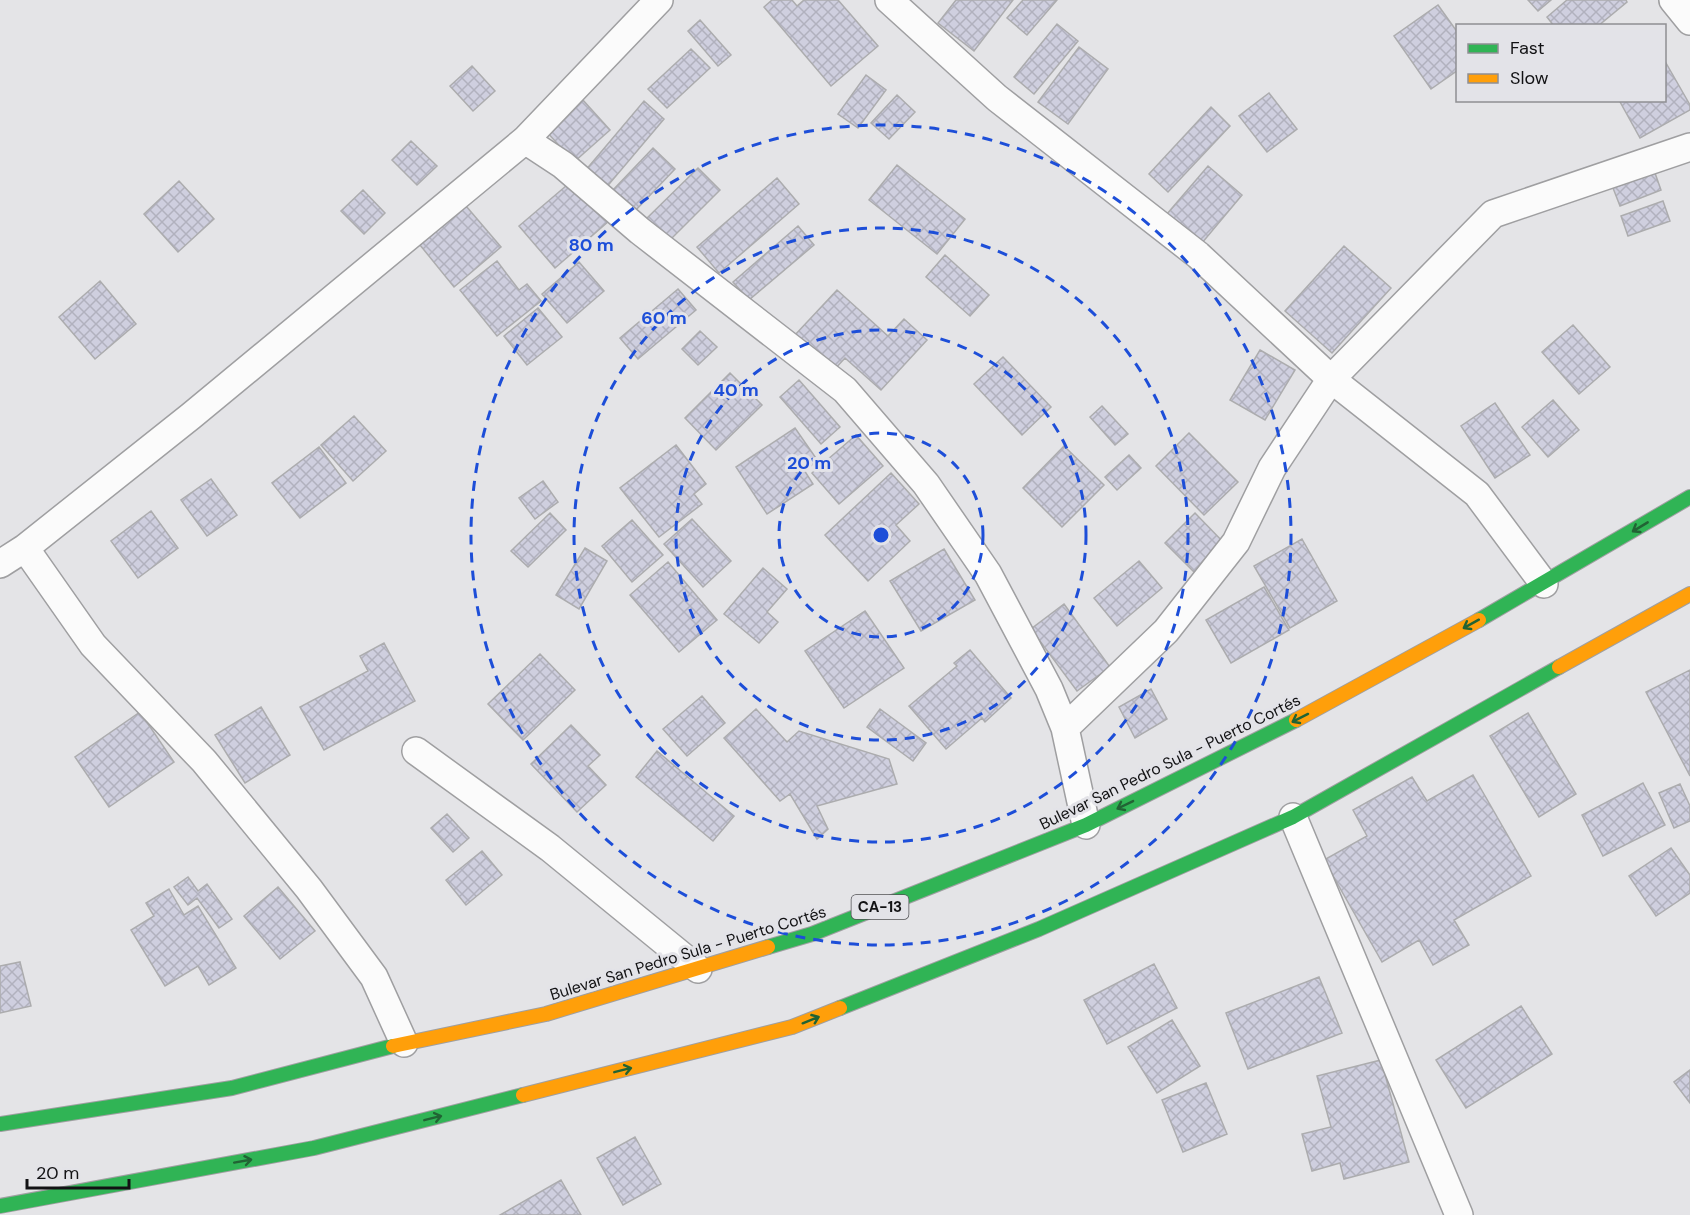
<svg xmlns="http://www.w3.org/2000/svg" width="1690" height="1215" font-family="'DM Sans',sans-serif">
<defs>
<pattern id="building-cross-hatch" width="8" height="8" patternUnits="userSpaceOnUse" patternTransform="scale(1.5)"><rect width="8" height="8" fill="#cfcfdf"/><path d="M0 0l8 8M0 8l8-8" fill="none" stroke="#b1b1be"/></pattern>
</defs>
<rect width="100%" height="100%" fill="#e4e4e7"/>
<path fill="url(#building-cross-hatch)" stroke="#acacae" stroke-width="1.5" d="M 772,0 L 792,0 L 797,6 L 804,0 L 838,0 L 878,46 L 831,86 L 764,7 Z
M 956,0 L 1013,0 L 974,51 L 938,23 Z
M 1023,0 L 1057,0 L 1027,35 L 1007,18 Z
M 1528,0 L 1551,0 L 1538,11 Z
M 1567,0 L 1626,0 L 1627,2 L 1598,26 L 1554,26 L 1547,17 Z
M 1438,5 L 1458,33 L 1458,70 L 1431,89 L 1394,36 Z
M 700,20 L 731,55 L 718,66 L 688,31 Z
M 1057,24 L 1078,41 L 1034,94 L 1014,77 Z
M 1079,47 L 1108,69 L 1068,124 L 1038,102 Z
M 691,49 L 710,68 L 667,108 L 648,89 Z
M 1666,63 L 1690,105 L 1690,110 L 1640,138 L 1619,100 L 1664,100 Z
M 472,66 L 495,91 L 473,111 L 450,86 Z
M 866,75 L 886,90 L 858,128 L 838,114 Z
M 1269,93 L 1297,129 L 1267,152 L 1239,116 Z
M 897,95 L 915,112 L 889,139 L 871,123 Z
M 582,99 L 610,130 L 574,162 L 546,131 Z
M 644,101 L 664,119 L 605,189 L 585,171 Z
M 1211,107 L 1230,126 L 1168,192 L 1149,174 Z
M 411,141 L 437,166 L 417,185 L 392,160 Z
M 653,148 L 675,169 L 635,211 L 613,190 Z
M 897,165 L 965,219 L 937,254 L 869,200 Z
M 1208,166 L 1242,195 L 1202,243 L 1167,214 Z
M 698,168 L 720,190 L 666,244 L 644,221 Z
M 1655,173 L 1661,190 L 1620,206 L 1613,188 Z
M 777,178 L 799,204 L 719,273 L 697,247 Z
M 573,180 L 609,221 L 555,268 L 519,226 Z
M 179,181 L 214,219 L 178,252 L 144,214 Z
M 363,190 L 385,213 L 364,234 L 341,211 Z
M 1663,201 L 1670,221 L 1628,236 L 1621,216 Z
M 466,206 L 501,247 L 454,287 L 420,245 Z
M 798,226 L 814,245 L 749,300 L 733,282 Z
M 1344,246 L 1391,288 L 1332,353 L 1285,311 Z
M 945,255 L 989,295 L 970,316 L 926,277 Z
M 497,261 L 519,290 L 527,284 L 541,301 L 497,336 L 460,290 Z
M 579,262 L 604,291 L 567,323 L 542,294 Z
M 100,281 L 136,324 L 95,359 L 59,317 Z
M 678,289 L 696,310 L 638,359 L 620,338 Z
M 837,290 L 888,336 L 904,319 L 927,340 L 881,390 L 845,358 L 834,370 L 795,335 Z
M 538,308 L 562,337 L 527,365 L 504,336 Z
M 1573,325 L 1610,367 L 1579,394 L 1542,352 Z
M 700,331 L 717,347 L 698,365 L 682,349 Z
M 1260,350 L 1295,370 L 1265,420 L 1230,400 Z
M 1003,357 L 1051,407 L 1022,435 L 974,384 Z
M 730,373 L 762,405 L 716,450 L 685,418 Z
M 799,380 L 840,427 L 821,444 L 780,397 Z
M 1553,400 L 1579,430 L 1548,457 L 1522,427 Z
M 1495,403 L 1530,455 L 1495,478 L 1461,426 Z
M 1102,406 L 1128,434 L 1115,445 L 1090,417 Z
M 354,416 L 386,451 L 353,481 L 321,445 Z
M 795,428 L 818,461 L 804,470 L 813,484 L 767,514 L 736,467 Z
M 1189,433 L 1238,482 L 1204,515 L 1156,466 Z
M 856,435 L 883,466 L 839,504 L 812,473 Z
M 676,445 L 706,484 L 694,494 L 702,504 L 659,537 L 620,488 Z
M 1064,446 L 1104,485 L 1062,527 L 1023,488 Z
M 319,447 L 346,483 L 300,518 L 272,483 Z
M 1129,455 L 1141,468 L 1117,490 L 1105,477 Z
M 891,473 L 919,504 L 896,525 L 910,541 L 868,581 L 825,535 Z
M 211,479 L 237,515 L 207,536 L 181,500 Z
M 543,481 L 558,502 L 535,519 L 519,498 Z
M 151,511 L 178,548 L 138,578 L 111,541 Z
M 550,513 L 566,530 L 528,567 L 511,551 Z
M 1195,513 L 1226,545 L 1196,574 L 1165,543 Z
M 692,519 L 731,561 L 703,587 L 664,544 Z
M 632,520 L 663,555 L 632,582 L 602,546 Z
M 1302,539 L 1337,601 L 1290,628 L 1254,566 Z
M 585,548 L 607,561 L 579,609 L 556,595 Z
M 944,549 L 975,600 L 921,631 L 890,581 Z
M 1139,561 L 1162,588 L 1117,626 L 1094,598 Z
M 668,562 L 717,620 L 679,652 L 630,595 Z
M 763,568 L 787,589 L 767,612 L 778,622 L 759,643 L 724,614 Z
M 1264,587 L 1289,630 L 1231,663 L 1206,620 Z
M 1064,604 L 1110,667 L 1077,691 L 1031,629 Z
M 865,611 L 904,668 L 844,708 L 805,651 Z
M 384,643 L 415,701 L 324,750 L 300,707 L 368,671 L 360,656 Z
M 970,650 L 1011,698 L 985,722 L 982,718 L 946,749 L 909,706 L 957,666 L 954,663 Z
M 540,654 L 575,690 L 523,740 L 488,704 Z
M 1690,670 L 1690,776 L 1646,692 Z
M 1151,689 L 1167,719 L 1135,738 L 1119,707 Z
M 702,696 L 725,723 L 687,756 L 663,729 Z
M 261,707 L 290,755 L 245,783 L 215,735 Z
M 756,709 L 787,742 L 799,731 L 889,759 L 897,784 L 817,806 L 828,829 L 817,839 L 790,794 L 780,801 L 724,738 Z
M 880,709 L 926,743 L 913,761 L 867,727 Z
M 140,712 L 174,762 L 109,807 L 75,757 Z
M 1528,713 L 1576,794 L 1539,817 L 1490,736 Z
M 571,725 L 600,755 L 588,766 L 606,785 L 577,812 L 531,764 Z
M 657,751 L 734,816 L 713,841 L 636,777 Z
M 1473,775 L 1531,876 L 1454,920 L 1469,945 L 1433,965 L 1419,940 L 1382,962 L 1324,860 L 1367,836 L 1353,810 L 1412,777 L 1427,801 Z
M 1643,783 L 1665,825 L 1603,856 L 1582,815 Z
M 1680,784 L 1690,806 L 1690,821 L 1674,828 L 1659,793 Z
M 447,814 L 469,838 L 453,852 L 431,828 Z
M 1671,848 L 1690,875 L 1690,893 L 1656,916 L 1629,876 Z
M 482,851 L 502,875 L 466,905 L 446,880 Z
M 188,877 L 198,891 L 207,884 L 232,919 L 219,928 L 197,898 L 188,905 L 174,887 Z
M 278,887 L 315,931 L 280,959 L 244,916 Z
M 169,889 L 184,915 L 198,906 L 236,968 L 209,985 L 198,966 L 165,986 L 131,930 L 154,916 L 146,903 Z
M 20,962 L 31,1006 L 0,1013 L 0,966 Z
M 1154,964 L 1177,1008 L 1107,1044 L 1084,1000 Z
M 1319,977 L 1342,1033 L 1248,1069 L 1226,1013 Z
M 1521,1006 L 1552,1054 L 1466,1108 L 1436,1060 Z
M 1172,1020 L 1200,1066 L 1157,1093 L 1128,1047 Z
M 1381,1060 L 1409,1162 L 1344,1179 L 1340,1163 L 1312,1171 L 1302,1134 L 1331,1127 L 1317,1076 Z
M 1690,1070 L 1690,1103 L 1674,1082 Z
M 1206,1083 L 1227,1134 L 1183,1152 L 1162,1100 Z
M 635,1137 L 661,1184 L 623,1205 L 597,1158 Z
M 561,1180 L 581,1215 L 500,1215 Z"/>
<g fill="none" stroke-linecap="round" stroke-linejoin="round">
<defs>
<path id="street" d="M 889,0 L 997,98 L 1198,255 L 1331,379 L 1477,494 L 1544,584
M 1673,0 L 1690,21
M 525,140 L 563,165 L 640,231 L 845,390 L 926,484 L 988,574 L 1049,689 L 1065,728 L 1086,825
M 25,548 L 93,645 L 204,761 L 309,889 L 374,977 L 404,1043
M 0,564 L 25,548 L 191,416 L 525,140 L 659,0
M 1065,728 L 1166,631 L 1236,542 L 1272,468 L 1331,379 L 1493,214 L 1690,147
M 416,751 L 550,848 L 698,969
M 1293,817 L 1459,1215"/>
<path id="fast" d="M 1479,620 L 1690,497
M 768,947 L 812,934 L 1086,825 L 1296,720
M 840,1008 L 1039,929 L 1293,817 L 1559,667
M 0,1124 L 232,1088 L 393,1046
M 0,1206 L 314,1148 L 523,1095"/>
<path id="slow" d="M 1559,667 L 1690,594
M 1296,720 L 1479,620
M 393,1046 L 546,1014 L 768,947
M 523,1095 L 792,1027 L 840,1008"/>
</defs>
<use href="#street" stroke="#9f9fa1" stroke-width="30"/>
<use href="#fast" stroke="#9f9fa1" stroke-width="16"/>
<use href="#slow" stroke="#9f9fa1" stroke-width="16"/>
<use href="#street" stroke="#fbfbfb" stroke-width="27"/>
<use href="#fast" stroke="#30b455" stroke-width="14"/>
<use href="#slow" stroke="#ff9f0a" stroke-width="14"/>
</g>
<defs><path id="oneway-shaft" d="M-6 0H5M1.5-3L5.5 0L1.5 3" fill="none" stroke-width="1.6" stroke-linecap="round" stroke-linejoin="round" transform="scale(1.5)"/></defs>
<g stroke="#216334">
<use href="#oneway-shaft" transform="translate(1640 527) rotate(149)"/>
<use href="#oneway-shaft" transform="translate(1471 624) rotate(151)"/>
<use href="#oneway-shaft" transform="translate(1300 718) rotate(153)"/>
<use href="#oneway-shaft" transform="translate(1125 805) rotate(154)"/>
<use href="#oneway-shaft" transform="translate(811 1020) rotate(-22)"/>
<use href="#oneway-shaft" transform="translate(623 1070) rotate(-14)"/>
<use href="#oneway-shaft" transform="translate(433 1118) rotate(-14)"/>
<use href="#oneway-shaft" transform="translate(243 1161) rotate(-10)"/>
</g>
<g fill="none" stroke="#1d4ed8" stroke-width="3" stroke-dasharray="10 8">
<circle cx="881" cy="535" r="102"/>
<circle cx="881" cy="535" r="205"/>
<circle cx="881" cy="535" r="307"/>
<circle cx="881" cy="535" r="410"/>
</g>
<g text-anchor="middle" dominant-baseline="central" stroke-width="6" stroke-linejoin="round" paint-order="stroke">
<rect fill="#e3e3e8" stroke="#515154" stroke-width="1.5" x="851.5" y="895" width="57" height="24" rx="4.5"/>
<g font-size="15" font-weight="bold" fill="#121214">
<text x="880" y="907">CA-13</text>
</g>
<g font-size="16" fill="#121214" stroke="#e3e3e8">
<text transform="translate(1170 762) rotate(-26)">Bulevar San Pedro Sula - Puerto Cortés</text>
<text transform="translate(688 953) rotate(-17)">Bulevar San Pedro Sula - Puerto Cortés</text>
</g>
</g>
<circle cx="881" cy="535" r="9" fill="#1d4ed8" stroke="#e3e3e8" stroke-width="3"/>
<g font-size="18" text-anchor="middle" font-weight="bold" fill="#1d4ed8" stroke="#e3e3e8" stroke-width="6" stroke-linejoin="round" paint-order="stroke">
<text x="591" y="251">80 m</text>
<text x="664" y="324">60 m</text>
<text x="736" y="396">40 m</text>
<text x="809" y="469">20 m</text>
</g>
<rect x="1456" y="24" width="210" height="78" fill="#e3e3e8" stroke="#8f8f93" stroke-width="1.5"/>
<rect x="1468" y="44" width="30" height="9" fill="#30b455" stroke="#8f8f93" stroke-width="1.5"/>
<text x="1510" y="54" font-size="18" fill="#121214">Fast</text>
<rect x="1468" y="74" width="30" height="9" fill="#ff9f0a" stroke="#8f8f93" stroke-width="1.5"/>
<text x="1510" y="84" font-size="18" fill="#121214">Slow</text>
<path d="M27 1179v9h102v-9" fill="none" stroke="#121214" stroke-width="3"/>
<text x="36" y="1179" font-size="18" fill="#121214" stroke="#e3e3e8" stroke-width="4.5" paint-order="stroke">20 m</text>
</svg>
